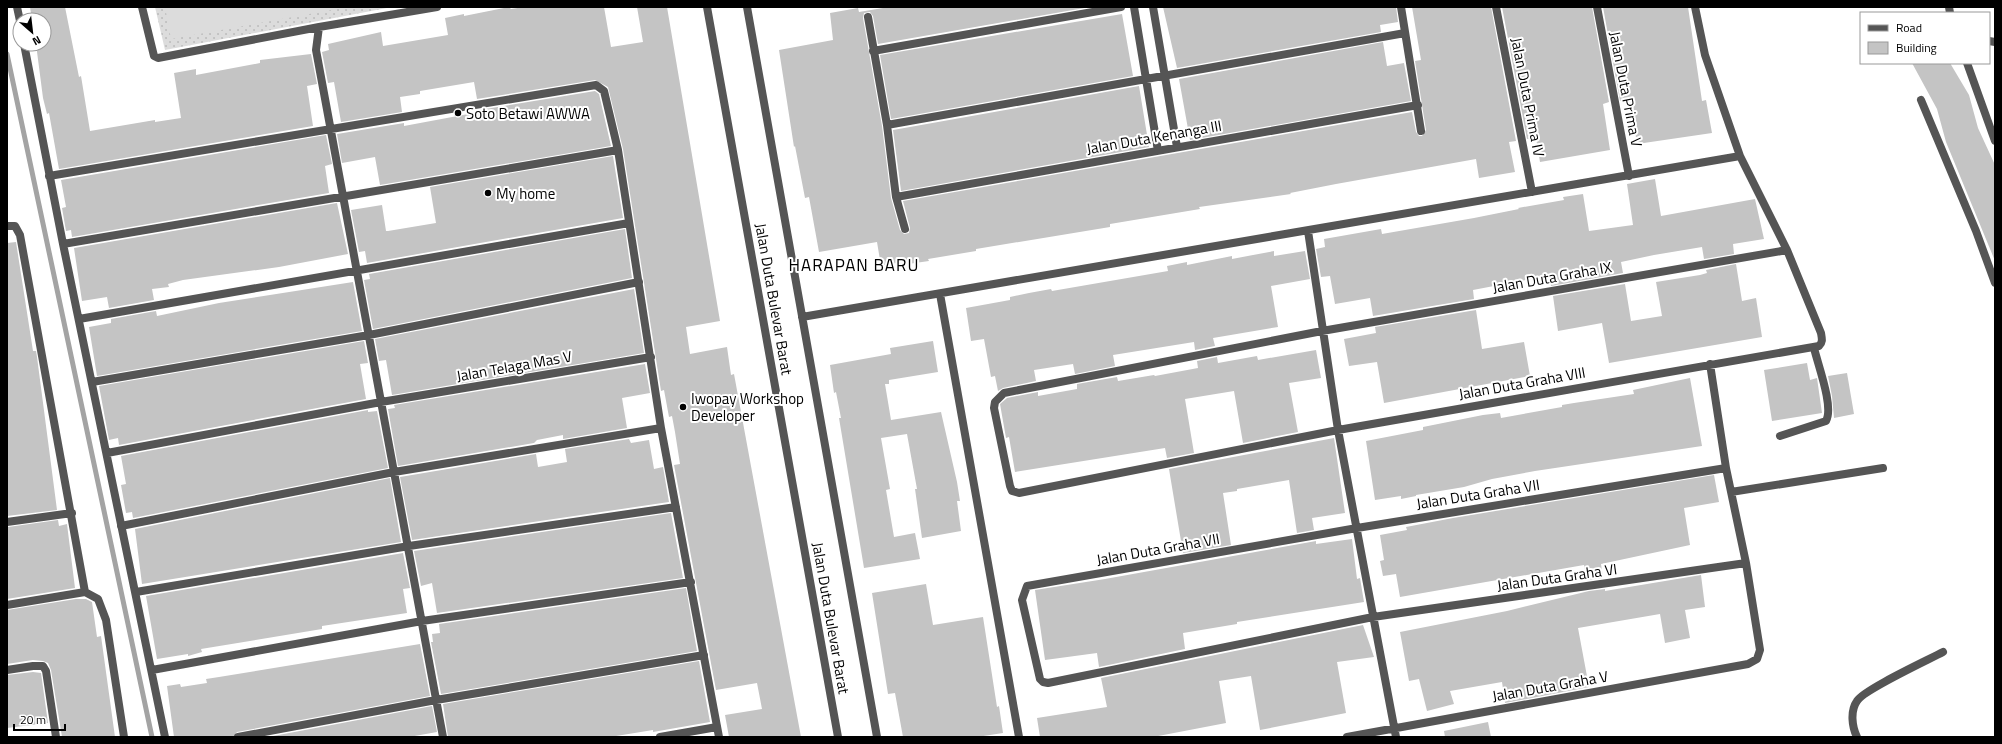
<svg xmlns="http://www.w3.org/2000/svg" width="2002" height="744" font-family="'Titillium Web',sans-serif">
<defs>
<pattern id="grass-dots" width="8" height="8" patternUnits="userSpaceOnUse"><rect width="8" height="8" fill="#dcdcdc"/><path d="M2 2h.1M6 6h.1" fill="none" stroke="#bbb" stroke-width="1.8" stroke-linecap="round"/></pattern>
</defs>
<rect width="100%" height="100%" fill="#fff"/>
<path fill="url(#grass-dots)" d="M 155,7 L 392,7 L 165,50 Z"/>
<path fill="#dcdcdc" d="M 165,7 L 348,7 L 171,39 Z"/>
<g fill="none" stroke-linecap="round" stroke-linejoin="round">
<path stroke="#a3a3a3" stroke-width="5" d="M 7,54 L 152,737"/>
</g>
<path fill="#c4c4c4" d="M 30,7 L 65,7 L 79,77 L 81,76 L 90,131 L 155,120 L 155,122 L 181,118 L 174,73 L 196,69 L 196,75 L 260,63 L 260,60 L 311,54 L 317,84 L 307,86 L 313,126 L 59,169 L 49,113 L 47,114 L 43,98 L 36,44 L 44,44 L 44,20 L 32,20 Z
M 509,7 L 511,9 L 524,7 L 604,7 L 611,47 L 643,42 L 637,7 L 667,7 L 720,321 L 686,327 L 690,354 L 727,347 L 731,375 L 734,374 L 801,737 L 729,737 L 725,715 L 762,709 L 757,683 L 716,690 L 674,465 L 680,464 L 675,432 L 672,416 L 669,417 L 664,390 L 661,391 L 623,149 L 608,87 L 595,80 L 477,99 L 474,82 L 420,91 L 420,94 L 400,97 L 402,112 L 341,122 L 334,82 L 328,83 L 322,52 L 329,50 L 328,44 L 381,32 L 383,46 L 448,35 L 445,18 L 464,14 L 464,16 Z
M 889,7 L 1090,7 L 878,44 L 873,16 L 870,12 L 864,13 L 863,18 L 882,126 L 891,198 L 900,230 L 904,234 L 909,233 L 910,228 L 903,201 L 1412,112 L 1416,132 L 1419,136 L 1422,136 L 1426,130 L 1415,61 L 1421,60 L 1412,7 L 1491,7 L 1516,141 L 1509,142 L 1515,172 L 1479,178 L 1476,159 L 1336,184 L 1290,193 L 1291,194 L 1199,207 L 1200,209 L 1110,224 L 1110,227 L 976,249 L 976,251 L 928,259 L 929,261 L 908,264 L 907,261 L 881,266 L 877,242 L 819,252 L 809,197 L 805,198 L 795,146 L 794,147 L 779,50 L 833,40 L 830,13 L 858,8 L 859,12 Z
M 1163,7 L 1396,7 L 1398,22 L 1380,25 L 1381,32 L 1177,68 Z
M 1502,7 L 1592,7 L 1609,102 L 1603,104 L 1610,150 L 1540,162 L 1536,138 L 1527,139 Z
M 1603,7 L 1688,7 L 1702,101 L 1706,100 L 1712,133 L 1637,144 L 1630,99 L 1620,101 Z
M 1122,14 L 1133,76 L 891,119 L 880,55 Z
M 1383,42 L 1387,66 L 1404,63 L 1411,101 L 1190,140 L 1179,79 Z
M 1912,63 L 1950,63 L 1969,95 L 1978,128 L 1995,165 L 1995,261 L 1946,142 L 1937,109 Z
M 1139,86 L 1149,147 L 901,191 L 893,130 Z
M 595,91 L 599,94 L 611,146 L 380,185 L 375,157 L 342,163 L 337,134 L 404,123 L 404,126 L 479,112 L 479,110 Z
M 326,135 L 332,164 L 325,166 L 329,193 L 72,237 L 71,230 L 66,231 L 62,208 L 66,207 L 61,180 Z
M 613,156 L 623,218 L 367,263 L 365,251 L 359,252 L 351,210 L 382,205 L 386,231 L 388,231 L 436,223 L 430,187 Z
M 1655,179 L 1661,216 L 1755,199 L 1764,239 L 1733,244 L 1734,254 L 1704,259 L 1702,247 L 1654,255 L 1621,262 L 1623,273 L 1551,286 L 1549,276 L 1520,281 L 1473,290 L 1474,299 L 1373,316 L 1370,298 L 1335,304 L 1330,276 L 1321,277 L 1316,249 L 1325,247 L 1324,239 L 1381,229 L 1382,234 L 1474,218 L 1519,209 L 1518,208 L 1564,200 L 1563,197 L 1583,194 L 1589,231 L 1633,225 L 1627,184 Z
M 337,203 L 348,254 L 279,267 L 183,280 L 168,284 L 169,287 L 152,289 L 154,300 L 109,308 L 107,297 L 82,301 L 74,248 Z
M 625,229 L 632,278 L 373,329 L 364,280 L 370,279 L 369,274 Z
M 16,242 L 33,351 L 36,351 L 37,357 L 57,510 L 7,516 L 7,243 Z
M 1274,251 L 1274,256 L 1305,251 L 1310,279 L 1271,286 L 1278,327 L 1213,338 L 1215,346 L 1195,350 L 1194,342 L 1113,355 L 1115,366 L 1075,374 L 1073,364 L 1034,370 L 1036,381 L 1003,388 L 998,391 L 995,376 L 991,377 L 984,339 L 971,341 L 966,308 L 1010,300 L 1010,297 L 1029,293 L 1051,289 L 1052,291 L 1168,271 L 1167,266 L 1187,262 L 1187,265 L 1232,256 L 1232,259 Z
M 1736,264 L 1742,301 L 1756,298 L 1762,337 L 1609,363 L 1602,323 L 1558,331 L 1553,296 L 1625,284 L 1631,321 L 1662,316 L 1656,282 L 1700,275 L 1707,273 L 1706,270 Z
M 353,282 L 362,331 L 97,376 L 89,327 L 111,323 L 111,319 L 156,311 L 157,316 L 219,303 Z
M 634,289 L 644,353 L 392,395 L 386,360 L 379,361 L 375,339 Z
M 1476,310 L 1482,349 L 1524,342 L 1530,376 L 1384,403 L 1377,362 L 1349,366 L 1344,339 L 1376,333 L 1375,327 Z
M 364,341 L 368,363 L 360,364 L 366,399 L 119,445 L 118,438 L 109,440 L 99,386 Z
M 933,341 L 938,372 L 889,380 L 889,384 L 885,384 L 891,420 L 941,412 L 957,482 L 960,501 L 957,501 L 961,531 L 922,538 L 915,489 L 917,489 L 907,434 L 881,438 L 890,489 L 886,490 L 894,537 L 915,533 L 920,559 L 864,568 L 839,418 L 841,418 L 836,392 L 834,393 L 830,365 L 891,354 L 890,348 Z
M 1316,350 L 1321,378 L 1289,383 L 1298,432 L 1243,443 L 1234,391 L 1185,399 L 1194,453 L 1167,458 L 1165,448 L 1015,472 L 1009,437 L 1006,438 L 1000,404 L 1007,398 L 1038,392 L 1038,396 L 1077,389 L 1077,384 L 1117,377 L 1118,381 L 1154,375 L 1155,376 L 1198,368 L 1197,361 L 1217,357 L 1218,363 L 1257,356 L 1258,360 Z
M 1807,363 L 1810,380 L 1817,378 L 1822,413 L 1772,421 L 1764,370 Z
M 645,364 L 650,393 L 622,398 L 627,428 L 563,439 L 563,435 L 537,440 L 534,443 L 398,466 L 388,409 L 395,408 L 394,405 Z
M 1847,373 L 1854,414 L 1834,418 L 1832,396 L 1828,376 Z
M 1690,378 L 1702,446 L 1535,471 L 1492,479 L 1464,487 L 1416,495 L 1416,496 L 1401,499 L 1401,496 L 1375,500 L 1366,441 L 1423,430 L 1423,427 L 1483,415 L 1500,413 L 1501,418 L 1562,407 L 1562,405 L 1574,403 L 1634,394 L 1633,390 Z
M 368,410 L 368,412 L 377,411 L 388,468 L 133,518 L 132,512 L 126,513 L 121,485 L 126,484 L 121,456 Z
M 1334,438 L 1345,513 L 1312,518 L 1314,530 L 1297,533 L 1289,480 L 1237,489 L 1237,491 L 1223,493 L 1231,545 L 1183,553 L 1169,469 Z
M 629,439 L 631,443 L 649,440 L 654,469 L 663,467 L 669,502 L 412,540 L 400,477 L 536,454 L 538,467 L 567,462 L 565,449 Z
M 1714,475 L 1719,502 L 1684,508 L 1690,545 L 1601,564 L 1603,578 L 1587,580 L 1584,565 L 1400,597 L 1396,574 L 1383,576 L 1380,561 L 1384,560 L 1380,535 L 1407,530 L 1406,527 L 1453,518 Z
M 390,478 L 401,542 L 142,584 L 135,529 Z
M 671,513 L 683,578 L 437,613 L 432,583 L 421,586 L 414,551 Z
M 58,520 L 59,526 L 67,524 L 75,588 L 7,599 L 8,527 Z
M 1352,539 L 1357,579 L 1360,578 L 1364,602 L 1237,622 L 1237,624 L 1183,633 L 1185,649 L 1099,667 L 1097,653 L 1045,660 L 1035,590 L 1105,579 L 1316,541 L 1316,544 Z
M 403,553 L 410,588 L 403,589 L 407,613 L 322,626 L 322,629 L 201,649 L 202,652 L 188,656 L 188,654 L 157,659 L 146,596 Z
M 1701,575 L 1705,607 L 1685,610 L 1690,638 L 1665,643 L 1660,614 L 1578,628 L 1589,687 L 1505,703 L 1502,682 L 1450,691 L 1454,704 L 1427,711 L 1419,679 L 1409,681 L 1400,632 L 1507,611 L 1589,591 L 1605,589 L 1605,591 Z
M 926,584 L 933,625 L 983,617 L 997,707 L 999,706 L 1003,733 L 977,737 L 903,737 L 895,693 L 888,694 L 872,593 Z
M 686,588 L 697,651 L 441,694 L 431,642 L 433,642 L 432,634 L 440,633 L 439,624 Z
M 76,599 L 86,599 L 92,602 L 97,637 L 101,636 L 115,737 L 62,737 L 51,670 L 48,663 L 43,661 L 33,660 L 7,664 L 7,610 Z
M 1363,625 L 1374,657 L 1337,662 L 1346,713 L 1260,730 L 1251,676 L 1219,681 L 1226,723 L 1153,737 L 1040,737 L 1037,718 L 1107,707 L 1101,678 Z
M 420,644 L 430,696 L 237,732 L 233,737 L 174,737 L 167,686 L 180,684 L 181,687 L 207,683 L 206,679 L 219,677 Z
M 699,661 L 710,722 L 653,732 L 653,730 L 610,737 L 448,737 L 443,704 Z
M 33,672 L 41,673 L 48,723 L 7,728 L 7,675 Z
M 432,706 L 437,732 L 409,737 L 268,737 Z
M 1488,722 L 1491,737 L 1445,737 L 1444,731 Z"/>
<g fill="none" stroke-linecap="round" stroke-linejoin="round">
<path stroke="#555" stroke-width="8" d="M 1780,436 L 1826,421 C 1834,407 1818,365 1814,348
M 1857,737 C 1852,727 1850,711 1857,701 C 1863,690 1928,660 1943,652"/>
<path stroke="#555" stroke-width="8" d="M 17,7 L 20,21
M 142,7 L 154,56 L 158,58 L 319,27 L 437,7
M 707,7 L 838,737
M 747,7 L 877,737
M 1134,7 L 1158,151
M 1153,7 L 1177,147
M 1401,7 L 1421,131
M 1496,7 L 1532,192
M 1597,7 L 1629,176
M 1695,7 L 1705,55 L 1740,156 L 1787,250 L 1821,333 C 1822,339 1823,342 1819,346 L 1338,430 L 1019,493 L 1012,491 L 1010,486 L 994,408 L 995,402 L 1004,393 L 1322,331 L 1787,250
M 1949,7 L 1950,13
M 868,17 L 887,125 L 896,197 L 905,229
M 319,27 L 316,50 L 443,737
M 1989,41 L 1995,42
M 24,44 L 63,244 L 165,737
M 873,51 L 1121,7
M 1967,63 L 1995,141
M 1921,100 L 1976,231 L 1995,283
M 887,125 L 1405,33
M 49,176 L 596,85 L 604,91 L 618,150 L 661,428 L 719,737
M 896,197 L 1418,105
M 7,226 L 15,226 L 20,235 L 85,592
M 1308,231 L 1338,430 L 1396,737
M 63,244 L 618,150
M 940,294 L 1019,737
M 802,317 L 1740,156
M 79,319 L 629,223
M 92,382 L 369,335 L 639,282
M 107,453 L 381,402 L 651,357
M 1726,468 L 1357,528 L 1027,586 L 1022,600 L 1040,679 L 1043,682 L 1048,683 L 1373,617 L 1746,563
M 1731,492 L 1883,468
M 7,522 L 72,513
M 121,526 L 394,472 L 661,428
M 85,592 L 98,599 L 106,620 L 124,737
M 136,592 L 409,546 L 676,507
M 7,605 L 85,592
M 7,670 L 33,666 L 43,666 L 46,671 L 56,737
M 152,670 L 422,621 L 691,582
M 238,737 L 436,700 L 704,655
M 660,737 L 717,727
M 1347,737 L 1748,664 L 1757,659 L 1760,650 L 1746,563 L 1726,468 L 1710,364"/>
</g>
<g fill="#000" stroke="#fff" stroke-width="1.5">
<circle cx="458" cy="113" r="4"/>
<circle cx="488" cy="193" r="4"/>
<circle cx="683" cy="407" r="4"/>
</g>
<g text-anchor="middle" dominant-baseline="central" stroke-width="4" stroke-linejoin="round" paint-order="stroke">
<g font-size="15" fill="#000" stroke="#fff">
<text transform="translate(1626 89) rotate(79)">Jalan Duta Prima V</text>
<text transform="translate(1528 97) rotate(79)">Jalan Duta Prima IV</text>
<text transform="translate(1154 137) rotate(-10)">Jalan Duta Kenanga III</text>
<text transform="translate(1552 277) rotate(-10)">Jalan Duta Graha IX</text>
<text transform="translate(774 299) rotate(80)">Jalan Duta Bulevar Barat</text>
<text transform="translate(514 366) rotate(-10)">Jalan Telaga Mas V</text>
<text transform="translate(1522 383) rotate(-10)">Jalan Duta Graha VIII</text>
<text transform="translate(1478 494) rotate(-9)">Jalan Duta Graha VII</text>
<text transform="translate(1158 549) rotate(-10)">Jalan Duta Graha VII</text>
<text transform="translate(1557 577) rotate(-8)">Jalan Duta Graha VI</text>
<text transform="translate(831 618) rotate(80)">Jalan Duta Bulevar Barat</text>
<text transform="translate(1550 686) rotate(-10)">Jalan Duta Graha V</text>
</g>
<g font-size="15" fill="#000" stroke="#fff" text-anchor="start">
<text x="466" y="113">Soto Betawi AWWA</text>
<text x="496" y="193">My home</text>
<text x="691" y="398">Iwopay Workshop<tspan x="691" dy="17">Developer</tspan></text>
</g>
<g font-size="17" letter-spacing="1" fill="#000" stroke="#fff">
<text x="854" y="265">HARAPAN BARU</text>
</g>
</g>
<rect width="2002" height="744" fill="none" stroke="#000000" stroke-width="16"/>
<rect x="1860" y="12" width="130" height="52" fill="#ffffff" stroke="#999999"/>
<rect x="1868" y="25" width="20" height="6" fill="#555555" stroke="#999999"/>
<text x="1896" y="32" font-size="12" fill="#000000">Road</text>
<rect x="1868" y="42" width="20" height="12" fill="#c4c4c4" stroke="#999999"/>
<text x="1896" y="52" font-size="12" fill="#000000">Building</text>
<g transform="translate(32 32) rotate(152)"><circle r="19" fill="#ffffff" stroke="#999999"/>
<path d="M0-3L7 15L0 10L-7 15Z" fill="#000000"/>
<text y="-6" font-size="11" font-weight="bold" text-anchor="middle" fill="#000000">N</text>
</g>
<path d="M14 724v6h51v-6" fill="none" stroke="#000000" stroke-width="2"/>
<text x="20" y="724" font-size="12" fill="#000000" stroke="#ffffff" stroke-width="3" paint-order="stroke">20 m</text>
</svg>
